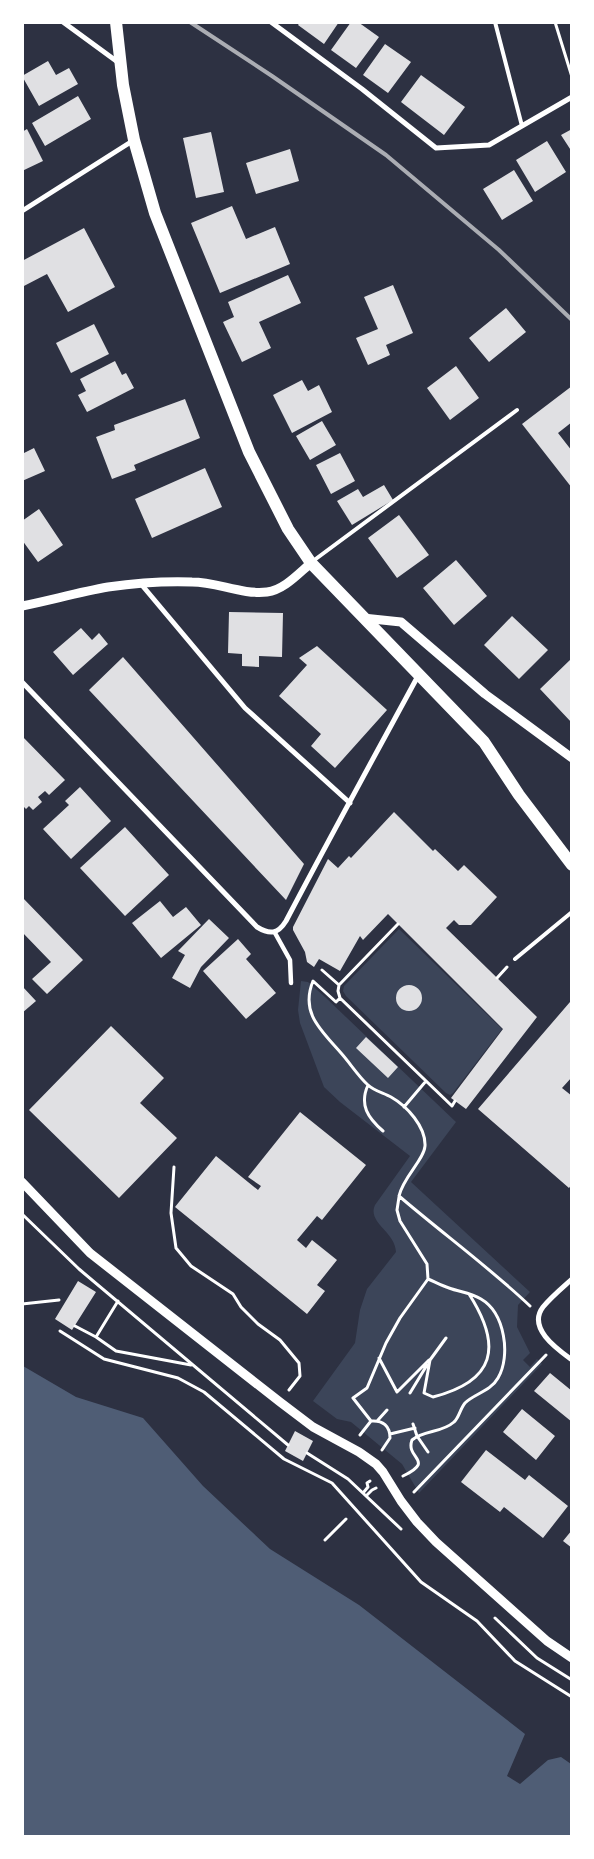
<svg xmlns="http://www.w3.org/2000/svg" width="594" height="1859" font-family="Karla,sans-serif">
<rect width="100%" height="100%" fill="#2d3142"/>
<path fill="#3c4559" d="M 399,929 L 502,1029 L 453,1093 L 450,1095 L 446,1093 L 346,996 L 343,991 L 344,986 Z
M 301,981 L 308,982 L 325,997 L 456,1122 L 411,1182 L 530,1292 L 518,1305 L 517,1327 L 530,1353 L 523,1360 L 530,1367 L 537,1359 L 542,1364 L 419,1493 L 402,1464 L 351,1422 L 337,1419 L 313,1401 L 355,1343 L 360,1310 L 367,1289 L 396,1252 C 395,1231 367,1223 375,1205 L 410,1156 L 340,1102 L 324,1087 L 300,1023 L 298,1010 Z"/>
<path fill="#4f5d75" d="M 23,1366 L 76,1397 L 143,1418 L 203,1486 L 270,1549 L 359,1605 L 525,1734 L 507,1776 L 520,1784 L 548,1760 L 561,1757 L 571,1764 L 571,1836 L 23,1836 Z"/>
<path fill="#e0e0e3" d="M 300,22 L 339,22 L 324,44 L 298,25 Z
M 351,22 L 358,22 L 379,37 L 356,68 L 331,50 Z
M 385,44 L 411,62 L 388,93 L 363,75 Z
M 48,61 L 56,75 L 69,68 L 78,84 L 39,106 L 22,76 Z
M 421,75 L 465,107 L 444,135 L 401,102 Z
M 78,96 L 91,119 L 45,146 L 32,123 Z
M 27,129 L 43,161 L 22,171 L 22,132 Z
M 572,129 L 572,152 L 561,135 Z
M 211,132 L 224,192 L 196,198 L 183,138 Z
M 547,141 L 566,172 L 535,192 L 516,160 Z
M 290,149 L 299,181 L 256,194 L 246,163 Z
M 514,170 L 533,201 L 502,220 L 483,189 Z
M 232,206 L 246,239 L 275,227 L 290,264 L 220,293 L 191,223 Z
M 84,228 L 115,287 L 68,312 L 47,274 L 22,287 L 22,261 Z
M 288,275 L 301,303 L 259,322 L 271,348 L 242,362 L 223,322 L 234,317 L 228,302 Z
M 393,285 L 413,333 L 386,345 L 390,355 L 368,365 L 356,338 L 378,329 L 364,297 Z
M 506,308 L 526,332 L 489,362 L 469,338 Z
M 94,324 L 109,354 L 71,373 L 56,343 Z
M 115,361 L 122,375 L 126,373 L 134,388 L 87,412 L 78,395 L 86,391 L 80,379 Z
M 456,366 L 479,398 L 450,420 L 427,388 Z
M 302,380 L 308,391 L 319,385 L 332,412 L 292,433 L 273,395 Z
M 572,386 L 572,422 L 558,433 L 572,451 L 572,488 L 522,424 Z
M 185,399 L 200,438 L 134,465 L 136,470 L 112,479 L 96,437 L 115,430 L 114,425 Z
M 322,421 L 336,445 L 310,460 L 296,436 Z
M 34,448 L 45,471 L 22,481 L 22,450 L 24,453 Z
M 340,453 L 355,481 L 331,494 L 316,465 Z
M 205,468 L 222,507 L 152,538 L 135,499 Z
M 384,485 L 393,500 L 352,525 L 337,501 L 358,489 L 363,497 Z
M 39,509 L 63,545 L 38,562 L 22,540 L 22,521 Z
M 399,515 L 429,555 L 397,578 L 368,538 Z
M 456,560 L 487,596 L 454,625 L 423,588 Z
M 229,612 L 283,613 L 282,657 L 259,656 L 259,667 L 242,666 L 242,654 L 228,653 Z
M 512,616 L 548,650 L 519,679 L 484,645 Z
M 81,628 L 92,640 L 99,633 L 108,644 L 73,675 L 53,652 Z
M 317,646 L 387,710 L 335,768 L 311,746 L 321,734 L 279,696 L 307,665 L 299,658 Z
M 123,657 L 304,864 L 286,900 L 89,690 Z
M 570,660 L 572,662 L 572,723 L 540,689 Z
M 22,736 L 65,780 L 49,795 L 45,791 L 38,797 L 42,802 L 33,810 L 29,806 L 26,809 L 22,805 Z
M 80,787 L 111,821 L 71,859 L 43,829 L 69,805 L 65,801 Z
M 394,812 L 433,851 L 435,849 L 458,871 L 464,865 L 497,897 L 471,925 L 459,925 L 454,920 L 446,928 L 537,1017 L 466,1109 L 451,1098 L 503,1029 L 388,914 L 363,940 L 360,936 L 340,971 L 319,959 L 314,967 L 307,962 L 305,952 L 293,930 L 293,927 L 328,859 L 338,868 L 349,856 L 351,858 Z
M 125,827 L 169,875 L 125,916 L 80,868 Z
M 22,897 L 83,960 L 47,994 L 32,979 L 51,962 L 22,932 Z
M 160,901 L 173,917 L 186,907 L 201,925 L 161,958 L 132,923 Z
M 209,919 L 229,938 L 201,967 L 190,988 L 172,978 L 185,955 L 178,951 Z
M 238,939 L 251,954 L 246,959 L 276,993 L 246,1019 L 203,971 Z
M396 998a13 13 0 1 1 26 0a13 13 0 1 1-26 0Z
M 22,986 L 36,1001 L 22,1013 Z
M 570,1002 L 572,1004 L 572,1077 L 562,1088 L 572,1096 L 572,1184 L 569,1188 L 478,1109 Z
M 111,1026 L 164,1078 L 140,1103 L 177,1138 L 119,1198 L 29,1110 Z
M 366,1037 L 398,1067 L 388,1078 L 356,1048 Z
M 300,1112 L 366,1165 L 322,1220 L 317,1216 L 297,1240 L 306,1248 L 312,1240 L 337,1260 L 317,1285 L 325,1291 L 307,1314 L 175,1207 L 216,1156 L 258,1190 L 261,1186 L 248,1177 Z
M 78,1281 L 96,1292 L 72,1330 L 55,1319 Z
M 550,1373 L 572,1391 L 572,1422 L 534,1391 Z
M 522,1409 L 555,1436 L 536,1460 L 503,1432 Z
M 295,1431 L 313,1441 L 303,1461 L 285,1451 Z
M 486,1450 L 525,1480 L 529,1475 L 568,1506 L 543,1538 L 504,1507 L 500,1512 L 461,1482 Z
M 572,1530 L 572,1548 L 563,1541 Z"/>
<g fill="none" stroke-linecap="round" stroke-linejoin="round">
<path stroke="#fff" stroke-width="3" d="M 555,22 L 572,77
M 322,970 L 339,985 L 338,991 L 340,998 L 452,1106 L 455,1101
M 497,978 L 507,967
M 339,985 L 398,924
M 340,998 L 336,1002 L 313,981 C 300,1013 321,1030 341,1053 C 350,1063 358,1076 368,1085 C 374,1091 384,1093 391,1097 C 407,1106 426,1127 425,1146 C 424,1160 403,1177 399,1196 C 442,1233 489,1267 530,1306
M 368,1085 C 359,1105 368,1118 383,1131
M 404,1107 L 426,1081
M 174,1167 L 171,1213 L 176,1248 L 191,1266 L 233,1294 L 241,1307 L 258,1324 L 280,1340 L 299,1363 L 300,1376 L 289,1390
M 22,1214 L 79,1269 L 288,1445
M 118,1301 L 96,1337 L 116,1351 L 191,1365
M 22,1304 L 59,1300
M 75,1326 L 96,1337
M 60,1331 L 104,1359 L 178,1378 L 204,1392 L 284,1459 L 332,1483 L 421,1582 L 477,1621 L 515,1661 L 572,1697
M 379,1358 L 397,1392 L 429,1360
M 430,1360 L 424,1393 L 433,1397 C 495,1381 503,1347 469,1294
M 430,1360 L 446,1338
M 410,1393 L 427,1365
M 378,1420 L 387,1410
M 371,1421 L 353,1398 L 367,1388 L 386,1343 L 400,1318 L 428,1279 L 427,1264 L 400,1221 L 397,1210 L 399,1197
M 413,1424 L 417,1436 L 428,1452
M 390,1434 L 415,1428
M 360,1435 L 371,1421 C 383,1420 390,1426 390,1438 L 382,1450
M 307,1453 L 348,1479 L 401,1529
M 403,1476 C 436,1460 405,1459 412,1440 C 424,1430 442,1433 454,1422 C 459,1418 460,1409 465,1403 C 474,1394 491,1391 498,1378 C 511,1356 505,1313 481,1299 C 471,1293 460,1292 449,1288 C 442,1286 435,1282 428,1279
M 414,1492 L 546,1355
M 363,1493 L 368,1487 L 367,1483 L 370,1481
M 366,1496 L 372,1490 L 376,1488
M 325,1540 L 346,1519
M 495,1618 L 537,1658 L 572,1680"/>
<path stroke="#fff" stroke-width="4" d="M 495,22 L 522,126
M 313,561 L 517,410
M 515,959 L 572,912"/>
<path stroke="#fff" stroke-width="4.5" d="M 275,933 L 290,960 L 291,983"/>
<path stroke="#fff" stroke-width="5" d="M 63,22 L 119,63
M 271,22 L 362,89 L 436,148 L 489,145 L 572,97
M 22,211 L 134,140
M 141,584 L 245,708 L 350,803
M 22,682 L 257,927 C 270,935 278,934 286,921 C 329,839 374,757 418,676
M 572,1279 C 562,1288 551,1297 543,1307 C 527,1328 557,1349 572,1360"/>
<path stroke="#fff" stroke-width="9" d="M 22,606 C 51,600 80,592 108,587 C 136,583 164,581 192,582 C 217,582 242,595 267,592 C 284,590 299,573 311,563
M 363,618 L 401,622 L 485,694 L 572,758
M 22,1182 L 90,1253 L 280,1402 L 313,1427 L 359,1452 L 376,1464 L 383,1472 L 401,1501 L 417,1522 L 436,1542 L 547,1641 L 572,1658"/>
<path stroke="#fff" stroke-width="12" d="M 116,22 L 123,85 L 134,140 L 155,213 L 249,452 L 288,529 L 311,563 L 484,742 L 519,795 L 572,865"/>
<path stroke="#abadb3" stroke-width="4" d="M 190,22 L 272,76 L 386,155 L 499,250 L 572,320"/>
</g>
<rect width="594" height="1859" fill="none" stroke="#ffffff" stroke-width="48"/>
</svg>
